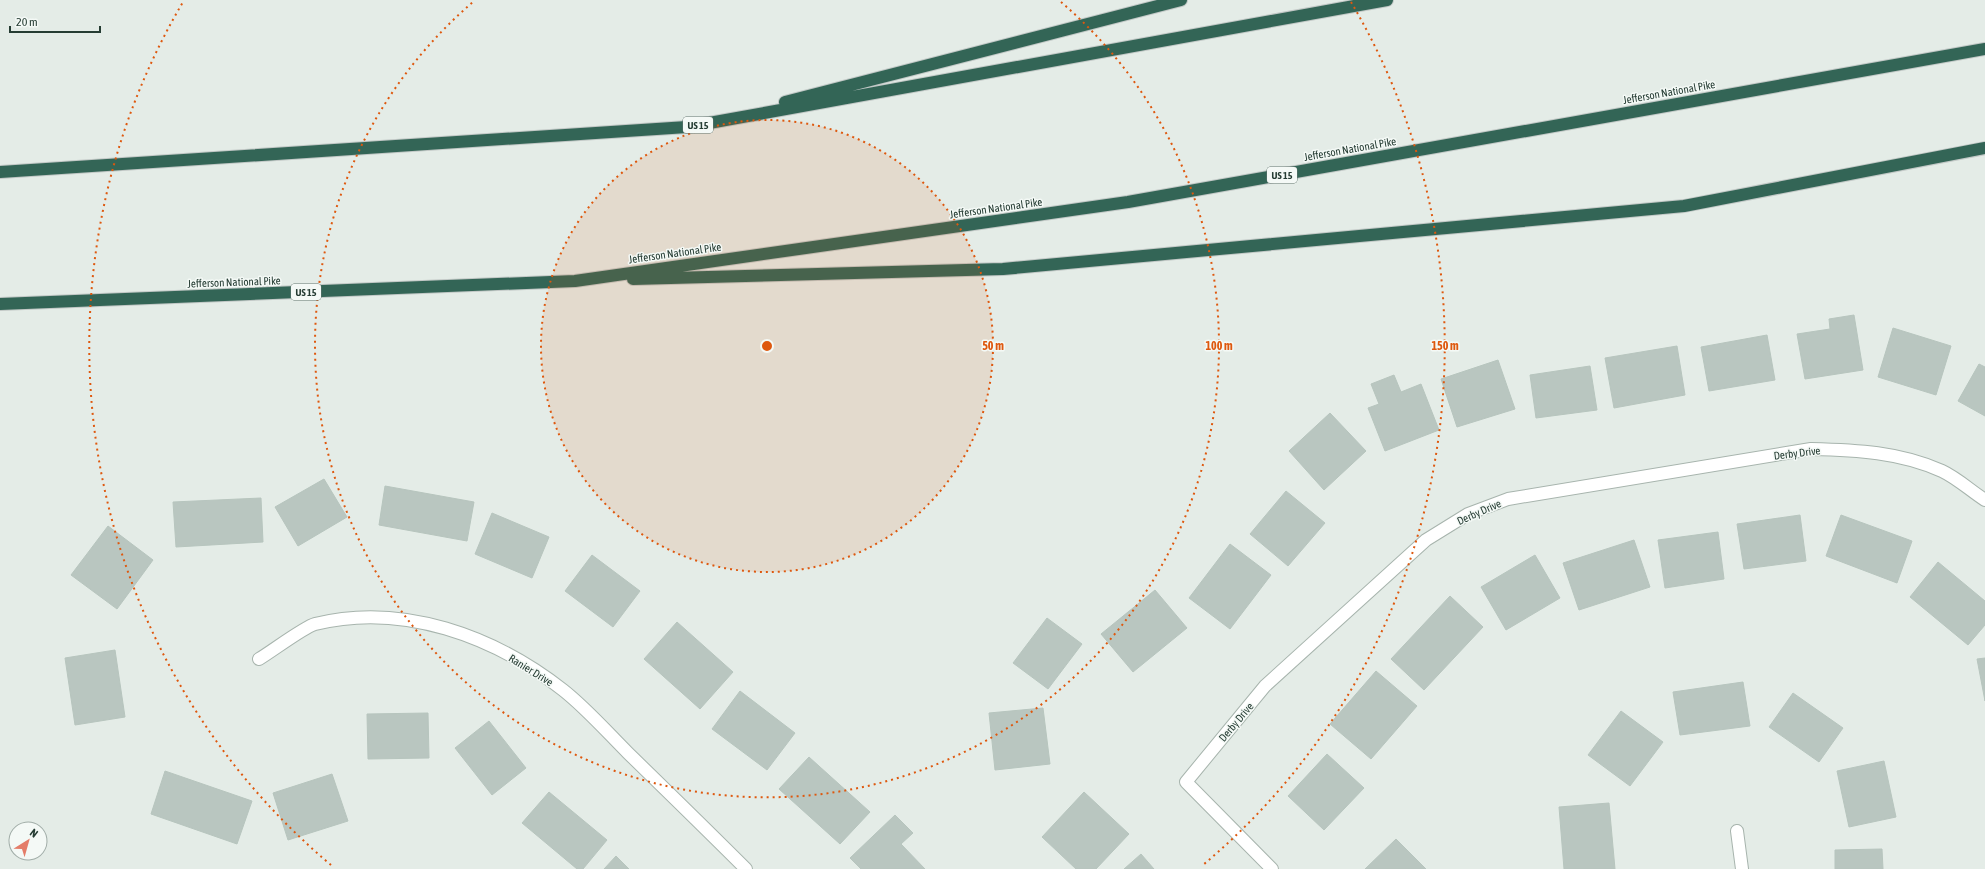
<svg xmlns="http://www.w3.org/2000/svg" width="1985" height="869" font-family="'Asap Condensed',sans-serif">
<rect width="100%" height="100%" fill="#e4ece7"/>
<path fill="#b9c6c0" stroke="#b7c5be" d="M 1854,315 L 1863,370 L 1805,379 L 1797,334 L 1830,329 L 1829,319 Z
M 1893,328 L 1951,346 L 1936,395 L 1878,377 Z
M 1767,335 L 1775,380 L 1709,391 L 1701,347 Z
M 1677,346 L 1685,395 L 1614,408 L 1605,358 Z
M 1498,360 L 1515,409 L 1457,427 L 1441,379 Z
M 1979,364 L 1985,367 L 1985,416 L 1958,401 Z
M 1590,366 L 1597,410 L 1536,418 L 1530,375 Z
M 1394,375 L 1401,392 L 1421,384 L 1439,430 L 1385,451 L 1368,408 L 1379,404 L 1371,384 Z
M 1330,413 L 1366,451 L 1324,490 L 1289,451 Z
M 324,479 L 347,517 L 298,546 L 275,507 Z
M 385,486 L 474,502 L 467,541 L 379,525 Z
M 1286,491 L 1325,523 L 1288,566 L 1250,534 Z
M 261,498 L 263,542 L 176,547 L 173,502 Z
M 492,513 L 549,537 L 532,578 L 475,554 Z
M 1800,515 L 1806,561 L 1744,569 L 1737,524 Z
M 1841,515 L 1912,541 L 1897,583 L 1826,556 Z
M 108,526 L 153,560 L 117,609 L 71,575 Z
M 1718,532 L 1724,579 L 1665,588 L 1658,540 Z
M 1634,540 L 1650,587 L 1579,610 L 1563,563 Z
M 1230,544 L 1271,575 L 1230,629 L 1189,598 Z
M 592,555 L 640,591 L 613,627 L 565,591 Z
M 1535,555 L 1560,598 L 1506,630 L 1481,587 Z
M 1938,562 L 1985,601 L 1985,625 L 1968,645 L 1910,597 Z
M 1155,590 L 1187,628 L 1133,672 L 1101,634 Z
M 1450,596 L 1483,627 L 1424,690 L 1391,659 Z
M 1047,618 L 1082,644 L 1048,689 L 1013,663 Z
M 677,622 L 733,672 L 700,709 L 644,659 Z
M 115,650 L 125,717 L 75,725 L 65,658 Z
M 1985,658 L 1985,701 L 1977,659 Z
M 1376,671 L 1417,706 L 1371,759 L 1330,724 Z
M 1743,682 L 1750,726 L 1680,735 L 1673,692 Z
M 740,691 L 795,733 L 767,770 L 712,729 Z
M 1793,693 L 1843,728 L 1819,762 L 1769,727 Z
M 1043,708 L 1050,764 L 995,770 L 989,713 Z
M 1621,711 L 1663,742 L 1630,786 L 1588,755 Z
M 428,713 L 429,758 L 368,759 L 367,714 Z
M 489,721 L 526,768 L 492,795 L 455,748 Z
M 1327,754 L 1364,788 L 1324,830 L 1288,796 Z
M 809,757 L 870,812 L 840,844 L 779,789 Z
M 1884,761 L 1896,817 L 1849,827 L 1837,771 Z
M 165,771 L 252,801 L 237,844 L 151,814 Z
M 332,774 L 348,821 L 288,840 L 273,793 Z
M 549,792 L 607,840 L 583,869 L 577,869 L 522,823 Z
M 1084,792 L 1129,834 L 1096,869 L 1076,869 L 1042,837 Z
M 1609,803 L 1615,869 L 1564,869 L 1559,807 Z
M 895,815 L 913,833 L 901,844 L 925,869 L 861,869 L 850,858 Z
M 1396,839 L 1426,869 L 1365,869 Z
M 1882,849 L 1883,869 L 1835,869 L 1835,850 Z
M 1141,854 L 1154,869 L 1124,869 Z
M 616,856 L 629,869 L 604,869 Z"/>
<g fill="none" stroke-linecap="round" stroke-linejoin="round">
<defs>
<path id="minor" d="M 259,659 C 271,652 304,627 315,624 C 402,602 494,636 563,690 C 586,708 607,732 628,753 C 667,791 707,830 746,869
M 1737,831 L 1742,869
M 1272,869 L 1186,782 L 1265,686 L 1426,540 L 1468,514 L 1508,499 L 1811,449 C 1856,450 1900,452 1942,471 C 1957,478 1971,491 1985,500"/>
<path id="highway" d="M 785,102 L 1181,0
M 0,172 L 687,127 L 1387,0
M 633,279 L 1003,269 L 1684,206 L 1985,148
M 0,304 L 575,281 L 1128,202 L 1985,49"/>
</defs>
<use href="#minor" stroke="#a7b4ad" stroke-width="14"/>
<use href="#highway" stroke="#c2c8c6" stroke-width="14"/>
<use href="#minor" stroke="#fff" stroke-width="12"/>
<use href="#highway" stroke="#336556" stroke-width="12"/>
</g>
<circle cx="767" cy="346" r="226" fill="#de580e" fill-opacity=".12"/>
<g fill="none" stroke="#de580e" stroke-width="2" stroke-dasharray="2 4">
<circle cx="767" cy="346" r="226"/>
<path d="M1061 2A452 452 0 1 1 473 2"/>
<path d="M331 865A678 678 0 0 1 183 2M1351 2A678 678 0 0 1 1203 865"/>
</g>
<g text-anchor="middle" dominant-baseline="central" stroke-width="3" stroke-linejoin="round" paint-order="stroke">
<g fill="#f4f9f6" stroke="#63756e" stroke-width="1">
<rect x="683" y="117" width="30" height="16" rx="3"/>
<rect x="1267" y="167" width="30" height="16" rx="3"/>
<rect x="291" y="284" width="30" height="16" rx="3"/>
</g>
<g font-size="10" font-weight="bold" fill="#253c33">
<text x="698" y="125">US 15</text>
<text x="1282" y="175">US 15</text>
<text x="306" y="292">US 15</text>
</g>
<g font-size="11" fill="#253c33" stroke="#f4f9f6">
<text transform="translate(1669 92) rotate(-10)">Jefferson National Pike</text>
<text transform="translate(1350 149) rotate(-10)">Jefferson National Pike</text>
<text transform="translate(996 208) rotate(-8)">Jefferson National Pike</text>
<text transform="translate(675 253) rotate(-8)">Jefferson National Pike</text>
<text transform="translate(234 282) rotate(-2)">Jefferson National Pike</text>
<text transform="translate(1797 453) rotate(-7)">Derby Drive</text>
<text transform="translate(1479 512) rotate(-24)">Derby Drive</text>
<text transform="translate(531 670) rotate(32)">Ranier Drive</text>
<text transform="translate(1236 722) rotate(-50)">Derby Drive</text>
</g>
</g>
<circle cx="767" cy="346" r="6" fill="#de580e" stroke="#f4f9f6" stroke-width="2"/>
<g font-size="12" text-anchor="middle" font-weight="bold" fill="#de580e" stroke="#f4f9f6" stroke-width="3" stroke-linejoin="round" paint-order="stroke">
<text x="993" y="350">50 m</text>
<text x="1219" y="350">100 m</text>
<text x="1445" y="350">150 m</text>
</g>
<g transform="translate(28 841) rotate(37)"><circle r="19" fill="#f4f9f6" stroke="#a1ada8"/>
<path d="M0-3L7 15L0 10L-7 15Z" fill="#e47d69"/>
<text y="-6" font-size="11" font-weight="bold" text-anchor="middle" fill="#253c33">N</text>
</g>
<path d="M10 26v6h90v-6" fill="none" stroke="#253c33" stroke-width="2"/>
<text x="16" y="26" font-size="12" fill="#253c33" stroke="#f4f9f6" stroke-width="3" paint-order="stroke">20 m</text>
</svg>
